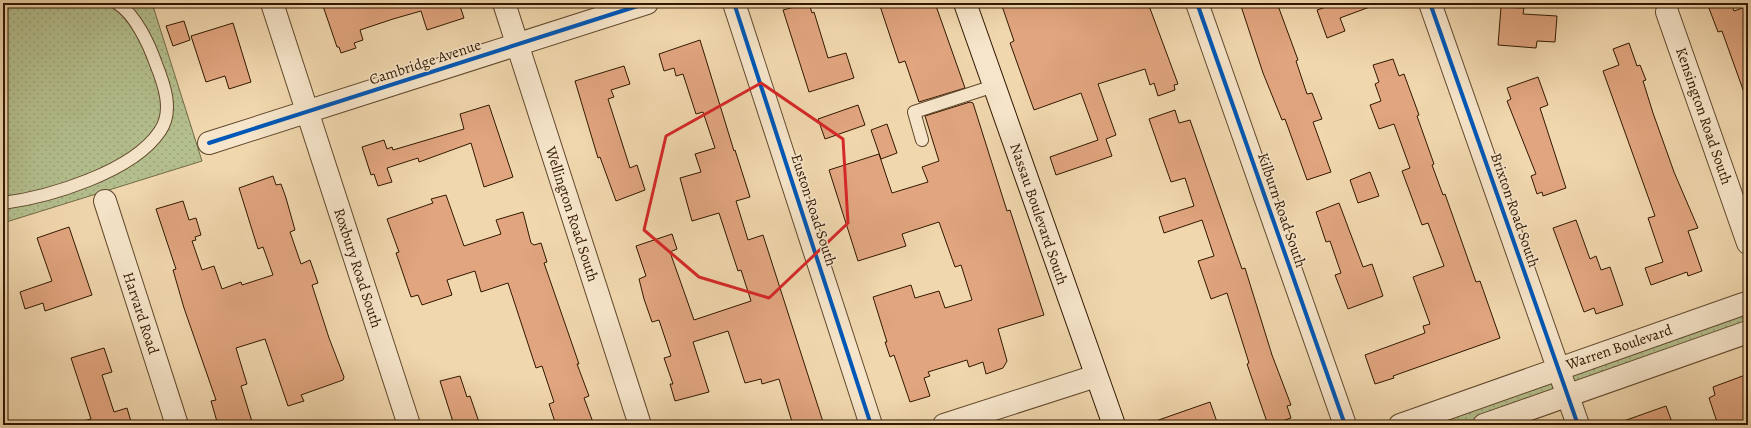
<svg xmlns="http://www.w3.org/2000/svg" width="1751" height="428" font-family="Alegreya,serif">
<defs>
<pattern id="grass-dots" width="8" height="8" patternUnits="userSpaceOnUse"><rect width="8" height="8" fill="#b4bf8e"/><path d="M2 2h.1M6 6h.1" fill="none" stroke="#9ba379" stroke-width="1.8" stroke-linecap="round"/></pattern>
</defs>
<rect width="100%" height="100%" fill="#f1d7ae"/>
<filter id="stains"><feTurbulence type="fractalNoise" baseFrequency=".005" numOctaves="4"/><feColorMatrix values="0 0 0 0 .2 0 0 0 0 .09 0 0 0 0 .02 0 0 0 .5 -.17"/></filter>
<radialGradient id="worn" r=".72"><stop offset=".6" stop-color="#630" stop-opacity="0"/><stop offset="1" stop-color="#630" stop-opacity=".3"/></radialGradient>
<path fill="url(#grass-dots)" stroke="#726c47" d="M 3,3 L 152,3 L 202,161 L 3,223 Z
M 1748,305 L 1748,332 L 1484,425 L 1400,425 Z"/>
<path fill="#e1a57f" stroke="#311800" d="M 322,3 L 459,3 L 464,18 L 427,30 L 421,11 L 393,19 L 360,30 L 363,40 L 354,43 L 356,48 L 341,53 L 339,47 L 337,47 Z
M 809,3 L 812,13 L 814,12 L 828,58 L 846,53 L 854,78 L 809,92 L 783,10 Z
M 879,3 L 935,3 L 965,88 L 919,102 L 905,61 L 899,63 Z
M 1001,3 L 1148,3 L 1178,84 L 1174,85 L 1175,90 L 1158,96 L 1154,83 L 1150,85 L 1145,69 L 1098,84 L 1116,135 L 1106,139 L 1112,156 L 1056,175 L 1050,157 L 1098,140 L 1081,93 L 1034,110 L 1010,43 L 1014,41 Z
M 1240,3 L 1277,3 L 1298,60 L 1296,61 L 1307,94 L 1312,93 L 1322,119 L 1313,122 L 1331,172 L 1307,180 L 1285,119 L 1282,120 L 1263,73 Z
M 1338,3 L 1375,3 L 1375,5 L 1340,18 L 1345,31 L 1327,38 L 1317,10 Z
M 1707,3 L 1731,3 L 1734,11 L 1748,6 L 1748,98 L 1746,98 L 1722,31 L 1718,32 Z
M 1501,7 L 1524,8 L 1523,14 L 1557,16 L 1555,42 L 1537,41 L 1536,48 L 1498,45 Z
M 184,21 L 190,40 L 173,46 L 166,26 Z
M 233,23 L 251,82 L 229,89 L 225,76 L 206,82 L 191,36 Z
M 700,40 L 734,151 L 735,150 L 750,197 L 736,201 L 748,240 L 763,235 L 824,425 L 806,425 L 804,421 L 793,425 L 779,379 L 762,384 L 761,379 L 745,383 L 728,331 L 693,342 L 709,392 L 675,401 L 670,384 L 673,384 L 664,358 L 671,356 L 659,320 L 652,322 L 644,299 L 639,279 L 646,276 L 636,246 L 672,234 L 677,249 L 670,252 L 694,320 L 751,301 L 741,270 L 738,271 L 719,213 L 692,221 L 680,178 L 701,172 L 695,154 L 715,148 L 703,112 L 696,114 L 683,74 L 676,76 L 674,68 L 664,71 L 659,54 Z
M 1629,43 L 1637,66 L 1640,65 L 1646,80 L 1643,81 L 1653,113 L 1674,172 L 1698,228 L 1688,231 L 1702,271 L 1688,276 L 1687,272 L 1651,285 L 1645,268 L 1663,262 L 1648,218 L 1655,216 L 1603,71 L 1619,65 L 1613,49 Z
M 1393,59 L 1399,76 L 1404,74 L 1419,115 L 1417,116 L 1434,164 L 1432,165 L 1443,195 L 1445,194 L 1476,282 L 1480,281 L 1500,338 L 1393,376 L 1394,378 L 1375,384 L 1365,355 L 1425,333 L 1423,326 L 1430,324 L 1413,277 L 1444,266 L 1428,223 L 1422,225 L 1402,171 L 1410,168 L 1394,124 L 1379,129 L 1370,105 L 1381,101 L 1375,84 L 1379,82 L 1373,65 Z
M 624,66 L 630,84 L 611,90 L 614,97 L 608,99 L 630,168 L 637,165 L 645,190 L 616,201 L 600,157 L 598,158 L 575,81 Z
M 1538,77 L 1548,105 L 1540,108 L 1566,188 L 1543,196 L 1542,192 L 1537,194 L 1531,176 L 1536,174 L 1507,101 L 1511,99 L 1507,88 Z
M 970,102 L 973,103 L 1007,211 L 1010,210 L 1044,315 L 998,329 L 1007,361 L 1003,368 L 986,374 L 983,362 L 969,367 L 967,360 L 928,372 L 930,376 L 924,378 L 930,396 L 910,402 L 894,355 L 890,357 L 885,342 L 887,342 L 873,297 L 911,285 L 915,298 L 939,291 L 945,308 L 972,300 L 961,265 L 955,267 L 939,222 L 902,234 L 906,246 L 858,261 L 829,170 L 879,154 L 892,193 L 928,182 L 922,167 L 939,161 L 925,116 Z
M 489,105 L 513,177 L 484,187 L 471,143 L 419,162 L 418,158 L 387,168 L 392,182 L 378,186 L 374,174 L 371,175 L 362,147 L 384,140 L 387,149 L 392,147 L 393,150 L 464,129 L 460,114 Z
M 858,105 L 865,125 L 825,139 L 818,119 Z
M 1175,110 L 1179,123 L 1190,120 L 1242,269 L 1245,268 L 1272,355 L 1291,405 L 1287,406 L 1291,418 L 1270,425 L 1268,425 L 1247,364 L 1249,363 L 1227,293 L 1211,299 L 1198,261 L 1214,256 L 1202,220 L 1164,233 L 1159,217 L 1194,206 L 1185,178 L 1171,182 L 1149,119 Z
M 887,124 L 897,153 L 881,159 L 871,130 Z
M 1370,172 L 1379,196 L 1358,203 L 1350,180 Z
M 273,176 L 276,185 L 281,184 L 286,198 L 295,230 L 290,232 L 301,264 L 310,260 L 318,283 L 312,285 L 329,338 L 344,377 L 343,380 L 301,395 L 304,401 L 288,406 L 265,339 L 236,348 L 247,384 L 241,386 L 253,425 L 218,425 L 211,401 L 216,400 L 184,308 L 173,270 L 176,269 L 156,209 L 183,201 L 189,220 L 196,218 L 201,235 L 195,237 L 196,240 L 192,241 L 202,270 L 214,266 L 222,289 L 241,282 L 242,285 L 273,275 L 263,247 L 258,249 L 239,188 Z
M 446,195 L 464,246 L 501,234 L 496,220 L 523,212 L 531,243 L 534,245 L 541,243 L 547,262 L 544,263 L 579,364 L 577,364 L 589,396 L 584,398 L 594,425 L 556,425 L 549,404 L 554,402 L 542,366 L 536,368 L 508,283 L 481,292 L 475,271 L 447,280 L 452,295 L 422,305 L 418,295 L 411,297 L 396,253 L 399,252 L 387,219 L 433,203 L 431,199 Z
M 1339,203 L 1363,267 L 1372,264 L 1383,296 L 1348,309 L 1335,275 L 1341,273 L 1330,241 L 1326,242 L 1316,212 Z
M 1576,220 L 1590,259 L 1596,256 L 1601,270 L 1610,267 L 1623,305 L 1596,314 L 1594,308 L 1584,312 L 1553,228 Z
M 69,227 L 92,295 L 45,311 L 43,303 L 25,309 L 20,292 L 52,281 L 37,238 Z
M 104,348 L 112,372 L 102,375 L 114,412 L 127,408 L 132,425 L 84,425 L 83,421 L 91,419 L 71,358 Z
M 1748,374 L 1748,425 L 1718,425 L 1709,398 L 1715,395 L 1713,387 Z
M 460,376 L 467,397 L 470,396 L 480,425 L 454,425 L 440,381 Z
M 1210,402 L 1218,425 L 1151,425 L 1150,423 Z
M 1666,406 L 1673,425 L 1619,425 L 1618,423 Z"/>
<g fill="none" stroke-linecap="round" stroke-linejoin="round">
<defs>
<path id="service" d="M 922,140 L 914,112 L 994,86
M 3,203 C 49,197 133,172 160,131 C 174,111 164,84 156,64 C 149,44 135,14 117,3"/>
<path id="minor" d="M 272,3 L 409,425
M 504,3 L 640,425
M 734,3 L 871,425
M 1197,3 L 1345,425
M 1430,3 L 1578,425
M 1667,12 L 1748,243
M 209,143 L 647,3
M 105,201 L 177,425
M 944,425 L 1096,376
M 1400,425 L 1743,304 L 1748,305
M 1484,425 L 1748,332"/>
<path id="secondary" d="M 965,3 L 1114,425"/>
</defs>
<use href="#service" stroke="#61482c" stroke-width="14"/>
<use href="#minor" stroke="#61482c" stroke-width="24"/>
<use href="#secondary" stroke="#311800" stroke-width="24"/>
<use href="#service" stroke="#f6e5ca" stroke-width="12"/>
<use href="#minor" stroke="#f6e5ca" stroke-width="22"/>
<use href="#secondary" stroke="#f6e5ca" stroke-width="22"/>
<defs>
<path id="cycleway" d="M 734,3 L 871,425
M 1197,3 L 1345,425
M 1430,3 L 1578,425
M 209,143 L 647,3"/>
</defs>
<use href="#cycleway" stroke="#f6e5ca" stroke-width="6"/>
<use href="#cycleway" stroke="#0057b8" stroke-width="4"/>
</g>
<path fill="none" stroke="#d62828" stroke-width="3" stroke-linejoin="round" d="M 761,83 L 843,139 L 848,223 L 769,298 L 699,277 L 644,230 L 666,136 Z"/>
<g text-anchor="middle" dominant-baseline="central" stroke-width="3" stroke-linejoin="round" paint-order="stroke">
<g font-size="15" fill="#311800" stroke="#f6e5ca">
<text transform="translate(425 62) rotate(-18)">Cambridge Avenue</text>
<text transform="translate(1704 116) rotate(71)">Kensington Road South</text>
<text transform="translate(814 210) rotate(72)">Euston Road South</text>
<text transform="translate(1282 210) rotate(71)">Kilburn Road South</text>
<text transform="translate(1515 210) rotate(71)">Brixton Road South</text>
<text transform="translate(572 214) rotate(72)">Wellington Road South</text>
<text transform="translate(1039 214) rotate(71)">Nassau Boulevard South</text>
<text transform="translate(358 268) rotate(72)">Roxbury Road South</text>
<text transform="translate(141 313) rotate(72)">Harvard Road</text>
<text transform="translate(1619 347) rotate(-19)">Warren Boulevard</text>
</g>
</g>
<rect width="1751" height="428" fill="none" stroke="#f1d7ae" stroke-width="16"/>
<rect x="4" y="4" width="1743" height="420" fill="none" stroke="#311800" stroke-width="2"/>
<rect x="8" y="8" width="1735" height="412" fill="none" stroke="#311800"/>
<rect width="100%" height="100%" filter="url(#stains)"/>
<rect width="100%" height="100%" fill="url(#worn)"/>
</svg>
